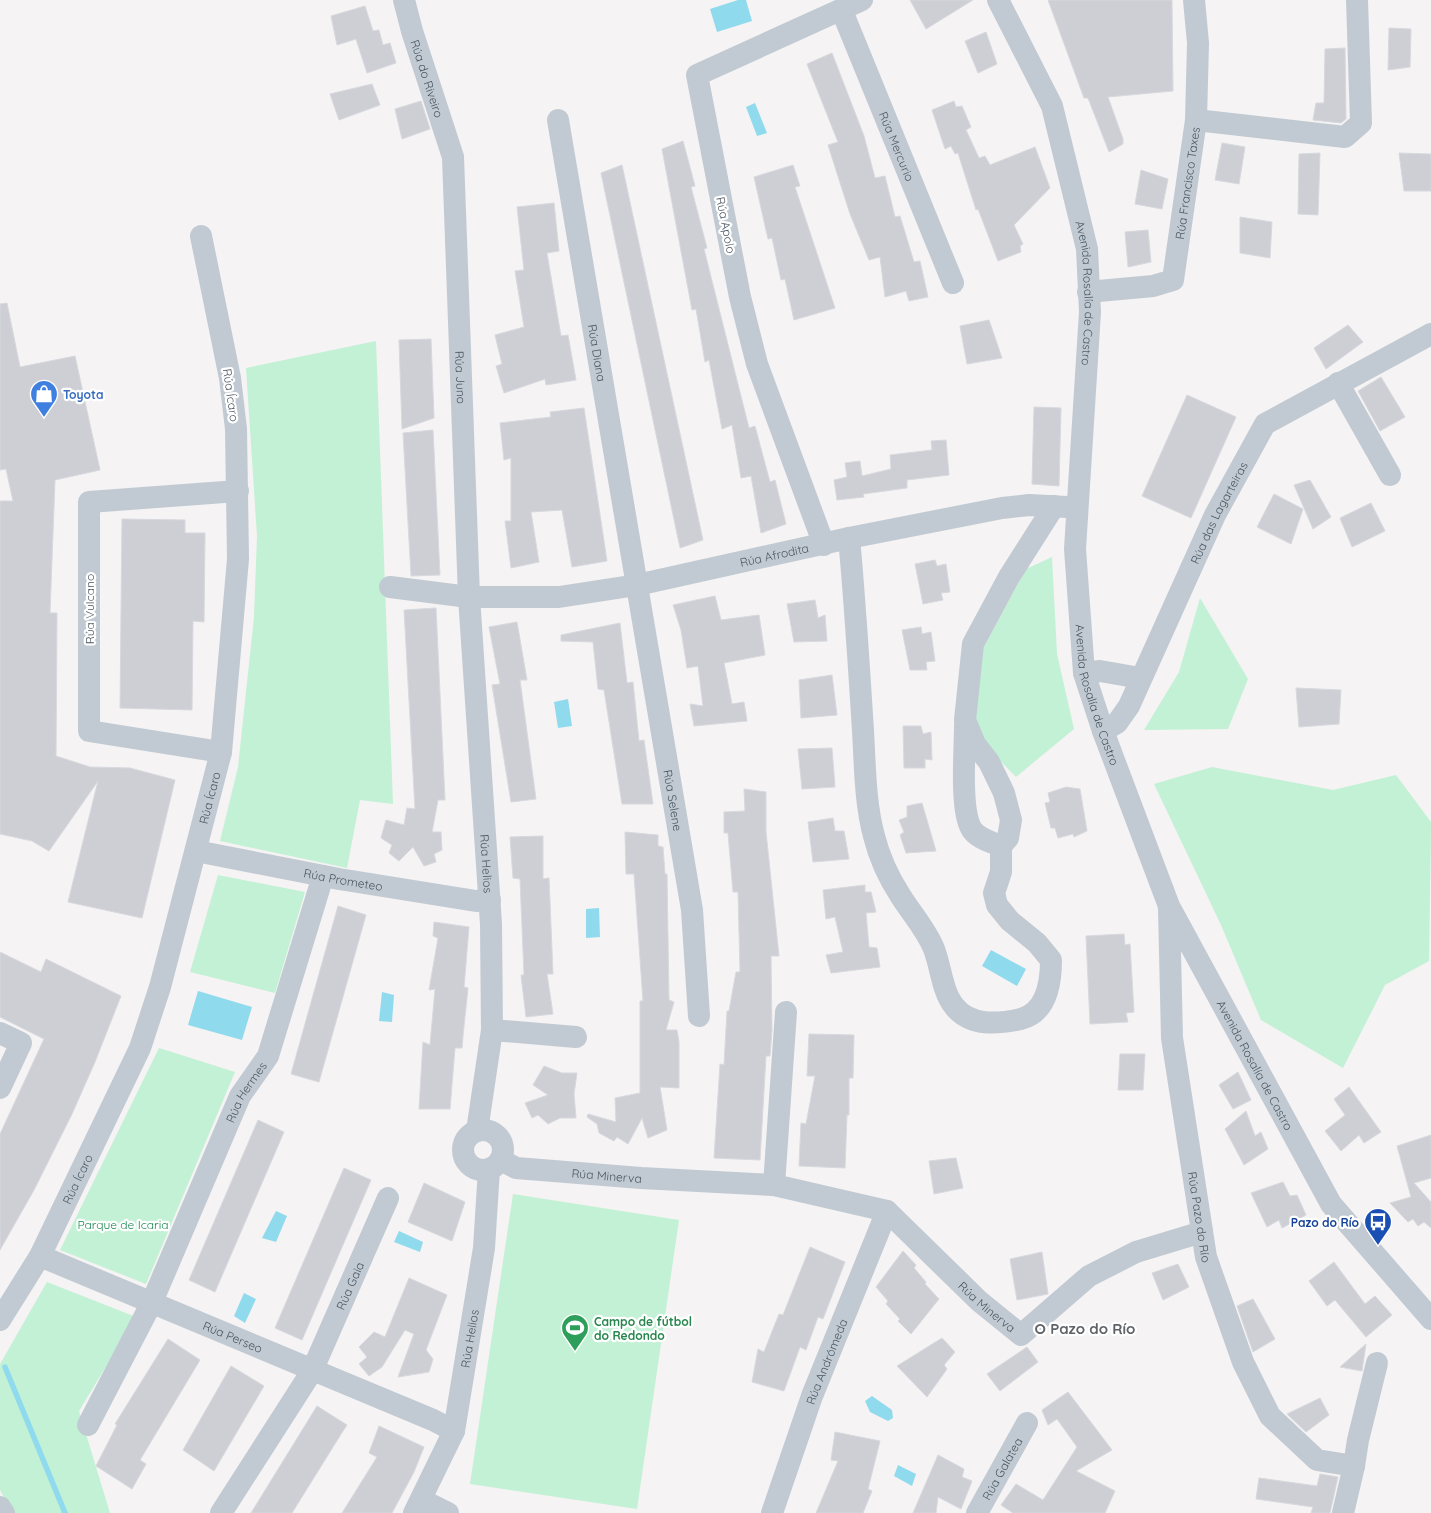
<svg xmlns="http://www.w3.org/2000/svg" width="1431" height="1513" font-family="Quicksand,sans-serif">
<rect width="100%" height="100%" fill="#f5f3f3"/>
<path fill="#c3f1d5" d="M 376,341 L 393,804 L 360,800 L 347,868 L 220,841 L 238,767 L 254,617 L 257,536 L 246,368 Z
M 1052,557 L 1057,654 L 1074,729 L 1016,777 L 971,731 L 979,656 L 1026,569 Z
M 1200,598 L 1248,679 L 1228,729 L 1144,730 L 1179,672 Z
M 1212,767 L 1333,790 L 1396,775 L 1431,822 L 1429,961 L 1385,985 L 1343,1068 L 1261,1020 L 1221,925 L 1154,784 Z
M 218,875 L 305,892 L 275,993 L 190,972 Z
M 159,1048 L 235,1072 L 146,1284 L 60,1250 Z
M 513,1194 L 679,1220 L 637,1509 L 470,1484 Z
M 47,1282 L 136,1317 L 79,1411 L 110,1513 L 12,1513 L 0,1490 L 0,1364 Z"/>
<path fill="#90daee" d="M 738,0 L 746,0 L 752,21 L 717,32 L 710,9 Z
M 755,103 L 767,133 L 757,136 L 746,107 Z
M 568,699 L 572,726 L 558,728 L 554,702 Z
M 599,908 L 600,937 L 586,938 L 586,909 Z
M 991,950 L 1026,969 L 1017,986 L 982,966 Z
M 198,991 L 252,1007 L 242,1040 L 188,1025 Z
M 382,992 L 394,995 L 392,1022 L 379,1021 Z
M 276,1211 L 287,1216 L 276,1242 L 262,1238 Z
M 399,1231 L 423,1242 L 420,1252 L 394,1242 Z
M 244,1293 L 256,1299 L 245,1323 L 234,1316 Z
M 872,1396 L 892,1410 L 893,1418 L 888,1421 L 870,1412 L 865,1401 Z
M 898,1465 L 916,1474 L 912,1486 L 894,1476 Z"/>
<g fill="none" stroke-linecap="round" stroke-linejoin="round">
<path stroke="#90daee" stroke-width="5.5" d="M 5,1367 L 65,1513"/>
</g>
<path fill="#cdcfd5" stroke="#d7d9de" d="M 910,0 L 973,0 L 926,29 Z
M 1048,0 L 1172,0 L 1173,91 L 1108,97 L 1123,139 L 1123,144 L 1109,152 L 1088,98 L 1084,98 Z
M 365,6 L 373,31 L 379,30 L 383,45 L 390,43 L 396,63 L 367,73 L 356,39 L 337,45 L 331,16 Z
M 1389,28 L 1411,29 L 1410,67 L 1388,70 Z
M 986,32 L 997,64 L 978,73 L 965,41 Z
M 1345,48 L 1346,119 L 1341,123 L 1313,120 L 1316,103 L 1324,103 L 1325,49 Z
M 832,53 L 864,136 L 875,178 L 885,176 L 895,217 L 900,216 L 914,262 L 920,261 L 928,297 L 909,301 L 906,291 L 885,297 L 880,257 L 869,260 L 850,214 L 828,145 L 838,142 L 807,64 Z
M 372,84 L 380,105 L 339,120 L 330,94 Z
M 421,101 L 430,129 L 402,139 L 395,109 Z
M 954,101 L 956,107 L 962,106 L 971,127 L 966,130 L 979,158 L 985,156 L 990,165 L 1035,147 L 1050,188 L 1014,225 L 1023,244 L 1020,246 L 1021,252 L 998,261 L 978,209 L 976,210 L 958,153 L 955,154 L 951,146 L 945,149 L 932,110 Z
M 683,141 L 695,186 L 691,187 L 707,248 L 704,249 L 749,428 L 755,426 L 770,482 L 775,480 L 786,524 L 761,533 L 751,476 L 741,478 L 732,425 L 722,429 L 709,360 L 705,362 L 696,309 L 692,310 L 662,149 Z
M 1222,143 L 1245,147 L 1239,184 L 1215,180 Z
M 1320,153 L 1318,215 L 1298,214 L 1299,154 Z
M 1399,153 L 1431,154 L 1431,191 L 1404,191 Z
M 622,165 L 703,540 L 680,548 L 601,173 Z
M 793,165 L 800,186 L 795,187 L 835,308 L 794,320 L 785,279 L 781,280 L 772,238 L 768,239 L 754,177 Z
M 1141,170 L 1168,179 L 1162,209 L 1135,204 Z
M 554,203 L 559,251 L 547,253 L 561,336 L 568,335 L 576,380 L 546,385 L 545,379 L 504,393 L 496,366 L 502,364 L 495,335 L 524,327 L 515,271 L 524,270 L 517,207 Z
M 1240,217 L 1272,222 L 1270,258 L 1240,253 Z
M 1148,230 L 1151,262 L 1128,267 L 1125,232 Z
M 7,303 L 20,367 L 75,356 L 100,470 L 55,480 L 50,613 L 57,613 L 56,756 L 90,767 L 130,768 L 175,780 L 142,918 L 68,902 L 98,781 L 49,851 L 32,841 L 0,834 L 0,501 L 13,501 L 6,469 L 0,470 L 0,304 Z
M 989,320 L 1002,358 L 967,364 L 960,326 Z
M 1348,325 L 1363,342 L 1326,369 L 1314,348 Z
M 431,339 L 434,418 L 402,429 L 399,340 Z
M 1381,377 L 1405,417 L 1380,431 L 1358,391 Z
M 1187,395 L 1236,417 L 1191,518 L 1142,496 Z
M 1034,407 L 1061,408 L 1059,486 L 1032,484 Z
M 584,408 L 607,561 L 572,567 L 562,510 L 531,512 L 539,562 L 511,568 L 505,521 L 511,521 L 511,458 L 504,460 L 500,423 L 551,417 L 550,412 Z
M 433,430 L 440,575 L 411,576 L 403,433 Z
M 946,440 L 949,475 L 907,480 L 907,488 L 863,494 L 864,497 L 837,500 L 834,480 L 847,477 L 845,463 L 860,461 L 862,476 L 891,469 L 890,455 L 932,450 L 931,441 Z
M 1310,480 L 1331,517 L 1313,529 L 1294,485 Z
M 1274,494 L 1303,509 L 1291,544 L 1257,527 Z
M 1371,503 L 1385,531 L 1352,547 L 1340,518 Z
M 122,519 L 185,520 L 185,533 L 205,533 L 204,622 L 193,621 L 192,710 L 120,708 Z
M 935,560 L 937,566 L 946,564 L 950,592 L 941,593 L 943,600 L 923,604 L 915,564 Z
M 715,596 L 721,620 L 759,615 L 765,655 L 724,663 L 732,704 L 744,702 L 747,721 L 694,726 L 690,704 L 703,706 L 698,666 L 687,668 L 681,630 L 673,605 Z
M 815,600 L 818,618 L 825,615 L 827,641 L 794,642 L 787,604 Z
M 436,608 L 445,800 L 438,800 L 432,832 L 441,832 L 442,850 L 434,854 L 436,862 L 424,866 L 413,847 L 399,861 L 389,853 L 392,845 L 381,838 L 386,820 L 404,825 L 407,808 L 415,809 L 404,610 Z
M 517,622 L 527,680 L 520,680 L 536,799 L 511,802 L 492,685 L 500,684 L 489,627 Z
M 620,623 L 627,683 L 633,682 L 639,741 L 644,740 L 653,804 L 622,804 L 604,690 L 598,689 L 593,642 L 561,641 L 561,635 Z
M 921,627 L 922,634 L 931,632 L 935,661 L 926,662 L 927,670 L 910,670 L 902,630 Z
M 832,675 L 837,715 L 801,718 L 799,680 Z
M 1296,688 L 1341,690 L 1339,724 L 1299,727 Z
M 903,726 L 921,726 L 923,734 L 931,732 L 932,760 L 925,759 L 925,768 L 904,768 Z
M 832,748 L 835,787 L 802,789 L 798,749 Z
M 1066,787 L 1080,789 L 1087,831 L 1074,837 L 1073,834 L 1058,838 L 1055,828 L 1051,828 L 1045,803 L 1050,802 L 1048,793 Z
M 744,789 L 766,792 L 766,832 L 779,956 L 771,956 L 772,1030 L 770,1056 L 766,1056 L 760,1160 L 714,1158 L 720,1064 L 724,1065 L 727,1011 L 729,1011 L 736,972 L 740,972 L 738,892 L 733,892 L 728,833 L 724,833 L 724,812 L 745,811 Z
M 922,803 L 936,851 L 906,853 L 900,835 L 904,832 L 899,820 L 907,817 L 907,806 Z
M 833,818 L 835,831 L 844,831 L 849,859 L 813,862 L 808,822 Z
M 625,832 L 658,835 L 658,846 L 663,847 L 665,874 L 667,874 L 669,1000 L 674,1002 L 666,1030 L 677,1030 L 679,1042 L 679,1088 L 660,1087 L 667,1130 L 648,1138 L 642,1118 L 628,1144 L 617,1137 L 614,1141 L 599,1133 L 597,1124 L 587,1117 L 588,1114 L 616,1122 L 615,1098 L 640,1093 L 640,1001 L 643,1001 L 634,874 L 626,874 Z
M 543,836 L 543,879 L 549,878 L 553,974 L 547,974 L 553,1014 L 526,1017 L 521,975 L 524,975 L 520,879 L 513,878 L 510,837 Z
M 865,885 L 865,892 L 871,892 L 876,912 L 866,913 L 869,947 L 877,948 L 880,967 L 831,973 L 826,955 L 843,952 L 835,917 L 826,919 L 823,890 Z
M 338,906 L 366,915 L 319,1082 L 291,1074 Z
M 434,922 L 469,927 L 464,987 L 468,988 L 463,1036 L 462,1048 L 455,1048 L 450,1109 L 419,1109 L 423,1042 L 430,1045 L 435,989 L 429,990 L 438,938 L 433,936 Z
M 1124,934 L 1125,945 L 1130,944 L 1134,1012 L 1126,1013 L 1128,1022 L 1090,1024 L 1086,936 Z
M 0,952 L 41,972 L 46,959 L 121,996 L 95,1062 L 72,1114 L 34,1190 L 0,1250 L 0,1134 L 44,1039 L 0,1017 Z
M 809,1034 L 854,1035 L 853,1078 L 849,1078 L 849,1115 L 847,1115 L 845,1168 L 799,1166 L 801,1123 L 806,1124 L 815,1076 L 807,1076 Z
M 1120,1054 L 1145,1054 L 1143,1090 L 1118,1090 Z
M 544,1066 L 562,1073 L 577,1073 L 574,1094 L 576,1118 L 560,1118 L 548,1124 L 538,1115 L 532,1118 L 525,1103 L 548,1095 L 533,1085 Z
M 1238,1072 L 1251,1100 L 1233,1109 L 1219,1085 Z
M 1349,1087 L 1381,1132 L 1364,1143 L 1359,1135 L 1341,1151 L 1325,1131 L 1345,1115 L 1334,1099 Z
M 1246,1111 L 1255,1136 L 1261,1132 L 1268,1149 L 1244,1165 L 1225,1129 Z
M 258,1120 L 284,1132 L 215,1292 L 189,1280 Z
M 1431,1135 L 1431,1178 L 1414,1183 L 1431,1202 L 1431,1228 L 1424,1222 L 1418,1226 L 1413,1219 L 1408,1222 L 1390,1203 L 1411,1197 L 1397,1146 Z
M 956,1158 L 963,1188 L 934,1194 L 929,1161 Z
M 344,1168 L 371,1180 L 302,1340 L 275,1328 Z
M 1283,1182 L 1290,1196 L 1297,1195 L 1306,1215 L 1282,1228 L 1279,1220 L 1267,1227 L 1251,1193 Z
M 424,1183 L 465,1202 L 452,1241 L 408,1222 Z
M 810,1247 L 845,1262 L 823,1319 L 818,1317 L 806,1350 L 800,1347 L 784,1391 L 752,1382 L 758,1349 L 764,1352 L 779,1314 L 783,1315 Z
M 903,1251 L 916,1265 L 914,1268 L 926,1282 L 925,1284 L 939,1299 L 911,1334 L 898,1321 L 900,1319 L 886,1304 L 888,1301 L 876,1287 Z
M 1042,1252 L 1048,1294 L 1017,1300 L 1010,1259 Z
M 1334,1262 L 1365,1304 L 1375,1296 L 1392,1315 L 1366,1337 L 1335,1300 L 1327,1306 L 1309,1281 Z
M 1178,1264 L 1189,1287 L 1163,1300 L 1152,1273 Z
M 409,1278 L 447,1295 L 426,1350 L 433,1359 L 429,1372 L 398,1377 L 414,1334 L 405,1330 L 382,1367 L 369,1376 L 359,1364 L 367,1357 L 359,1347 L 374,1332 L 385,1337 Z
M 1253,1299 L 1275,1339 L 1253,1352 L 1237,1306 Z
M 942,1338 L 955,1352 L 944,1365 L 947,1369 L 927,1397 L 897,1366 Z
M 168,1339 L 200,1360 L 140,1460 L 146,1464 L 132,1489 L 96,1466 L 117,1425 L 115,1424 Z
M 1366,1344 L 1362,1371 L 1340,1367 Z
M 1027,1347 L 1038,1362 L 1000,1391 L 987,1374 Z
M 231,1366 L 264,1386 L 214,1471 L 183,1450 Z
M 1068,1392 L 1112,1450 L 1076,1471 L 1115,1491 L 1105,1513 L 1013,1513 L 1001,1505 L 1016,1484 L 1043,1500 L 1077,1447 L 1057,1419 L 1048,1425 L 1042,1410 Z
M 1320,1398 L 1329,1415 L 1306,1432 L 1287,1414 Z
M 317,1406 L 347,1425 L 343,1431 L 292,1513 L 251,1513 Z
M 379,1426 L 424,1447 L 414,1472 L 392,1513 L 342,1513 L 377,1457 L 369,1453 Z
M 835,1432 L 880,1441 L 868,1489 L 872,1491 L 863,1513 L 816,1513 L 838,1461 L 831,1460 Z
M 938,1455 L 964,1469 L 962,1477 L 972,1481 L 961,1509 L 938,1497 L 936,1513 L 913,1513 Z
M 1320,1474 L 1338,1477 L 1330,1513 L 1311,1513 L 1313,1507 L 1256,1499 L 1259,1478 L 1317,1486 Z"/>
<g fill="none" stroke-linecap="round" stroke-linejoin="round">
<g stroke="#c1cad2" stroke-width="22">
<path id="s1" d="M 404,0 L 412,31 L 453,157 L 469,597 L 491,924 L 492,1030 L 477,1131"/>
<path id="s2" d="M 998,0 L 1052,106 L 1087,249 L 1090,312 L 1075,549 L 1084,673 L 1103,731 L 1169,906 L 1331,1204 L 1431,1319"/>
<path id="s3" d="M 842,11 L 953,283"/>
<path id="s4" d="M 558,120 L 692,910 L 699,1016"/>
<path d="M 1196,120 L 1345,137 L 1361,123 L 1357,0"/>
<path id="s5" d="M 1088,292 L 1153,286 L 1173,280 L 1196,120 L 1198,43 L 1194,0"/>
<path d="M 1338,383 L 1390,475"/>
<path d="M 849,538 C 855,602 859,667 863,731 C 865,765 865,803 874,836 C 879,856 889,878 900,895 C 911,913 926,929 934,949 C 941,967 942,991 954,1006 C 970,1027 998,1024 1021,1019 C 1047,1012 1051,982 1051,960 L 1037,943 L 1010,921 L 997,905 L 994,893 L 1001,872 L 1001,846 L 1008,838 L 1011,820 L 1004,793 L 989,762 L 975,744 L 965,720 L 973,644 L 1009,577 L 1054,506"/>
<path d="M 824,545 L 757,364 L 740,297 L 697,75 L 862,0"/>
<path id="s6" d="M 390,587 L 469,597 L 559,597 L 637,585 L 849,538 L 1002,508 L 1029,505 L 1067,507"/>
<path d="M 1084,673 L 1100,671 L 1140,678"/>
<path d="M 965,726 C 965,750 960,808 971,828 C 976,838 991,842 1001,846"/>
<path id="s7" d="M 1103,731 L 1117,723 L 1129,706 L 1215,515 L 1265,424 L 1431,334"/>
<path d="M 221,752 L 89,731 L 89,502 L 238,491"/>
<path id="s8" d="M 196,851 L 339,879 L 476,901 L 490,900"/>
<path id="s9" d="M 1169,909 L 1172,1038 L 1206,1257 L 1243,1362 L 1270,1416 L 1317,1460 L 1354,1466 L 1343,1513"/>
<path d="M 492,1030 L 576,1037"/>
<path d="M 0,1033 L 21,1043 L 0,1088"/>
<circle cx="483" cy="1150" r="20"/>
<path id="s10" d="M 501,1160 L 516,1168 L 641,1178 L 774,1185 L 887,1211 L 979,1301 L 1021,1335 L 1089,1276 L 1136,1252 L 1202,1232"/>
<path d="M 774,1185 L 786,1012"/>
<path id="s11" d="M 40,1256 L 433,1420 L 454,1431"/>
<path id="s12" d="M 0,1320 L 40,1256 L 140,1048 L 160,987 L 221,752 L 238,559 L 236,429 L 230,378 L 201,236"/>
<path id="s13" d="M 88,1425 L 152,1302 L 240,1096 L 268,1056 L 323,876"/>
<path d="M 1354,1466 L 1358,1440 L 1377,1363"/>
<path d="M 422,1500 L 448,1513"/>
<path d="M 0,1507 L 4,1513"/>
<path id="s14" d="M 221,1513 L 312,1371 L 388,1198"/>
<path id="s15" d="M 414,1513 L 454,1431 L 484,1248 L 489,1169"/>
<path id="s16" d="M 772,1513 L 812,1396 L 887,1211"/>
<path id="s17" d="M 977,1513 L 1027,1423"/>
</g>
</g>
<defs>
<symbol id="shop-pin" viewBox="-11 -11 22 30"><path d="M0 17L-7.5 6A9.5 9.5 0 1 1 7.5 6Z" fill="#3f7fe0" stroke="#fff"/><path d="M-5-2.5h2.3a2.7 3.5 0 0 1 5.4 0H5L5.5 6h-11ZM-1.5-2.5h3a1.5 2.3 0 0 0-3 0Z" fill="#fff"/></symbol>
<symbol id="bus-pin" viewBox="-11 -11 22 30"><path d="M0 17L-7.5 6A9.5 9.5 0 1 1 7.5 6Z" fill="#1a4fb4" stroke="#fff"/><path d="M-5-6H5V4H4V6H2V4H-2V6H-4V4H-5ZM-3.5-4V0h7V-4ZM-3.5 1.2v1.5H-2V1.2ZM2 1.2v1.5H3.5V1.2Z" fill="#fff"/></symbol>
<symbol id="stadium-pin" viewBox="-11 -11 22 30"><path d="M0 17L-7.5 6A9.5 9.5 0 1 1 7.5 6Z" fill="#2e9e5b" stroke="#fff"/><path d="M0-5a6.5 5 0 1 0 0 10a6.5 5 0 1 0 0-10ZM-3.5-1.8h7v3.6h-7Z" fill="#fff"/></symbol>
</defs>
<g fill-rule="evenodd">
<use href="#shop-pin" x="28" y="378" width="32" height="43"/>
<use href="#bus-pin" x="1362" y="1206" width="32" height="43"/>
<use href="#stadium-pin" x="559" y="1312" width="32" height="43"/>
</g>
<g text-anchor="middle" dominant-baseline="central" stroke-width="4.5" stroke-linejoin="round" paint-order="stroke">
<g font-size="12" fill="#4a5661" stroke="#fff">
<text stroke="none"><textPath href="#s1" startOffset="82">Rúa do Riveiro</textPath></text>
<text stroke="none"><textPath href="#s3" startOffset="146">Rúa Mercurio</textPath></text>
<text stroke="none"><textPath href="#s5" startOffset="184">Rúa Francisco Taxes</textPath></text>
<text transform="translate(726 225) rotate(79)">Rúa Apolo</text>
<text stroke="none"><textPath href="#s2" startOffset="310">Avenida Rosalía de Castro</textPath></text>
<text stroke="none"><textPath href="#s4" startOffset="236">Rúa Diana</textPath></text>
<text stroke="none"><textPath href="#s1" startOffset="385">Rúa Juno</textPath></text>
<text transform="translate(231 395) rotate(82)">Rúa Ícaro</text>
<text stroke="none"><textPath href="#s7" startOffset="250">Rúa das Lagarteiras</textPath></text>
<text stroke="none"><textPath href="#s6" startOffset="389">Rúa Afrodita</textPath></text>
<text transform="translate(89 609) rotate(-90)">Rúa Vulcano</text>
<text stroke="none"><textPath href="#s2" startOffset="715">Avenida Rosalía de Castro</textPath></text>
<text stroke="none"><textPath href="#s12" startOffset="566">Rúa Ícaro</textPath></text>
<text stroke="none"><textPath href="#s4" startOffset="690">Rúa Selene</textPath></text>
<text stroke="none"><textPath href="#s1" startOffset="872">Rúa Helios</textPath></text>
<text stroke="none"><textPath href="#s8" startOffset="150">Rúa Prometeo</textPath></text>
<text stroke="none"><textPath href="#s2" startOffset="1120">Avenida Rosalía de Castro</textPath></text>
<text stroke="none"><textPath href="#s13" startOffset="369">Rúa Hermes</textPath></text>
<text stroke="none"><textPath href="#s10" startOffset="108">Rúa Minerva</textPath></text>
<text stroke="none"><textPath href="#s12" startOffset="161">Rúa Ícaro</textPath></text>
<text stroke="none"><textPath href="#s9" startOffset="310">Rúa Pazo do Río</textPath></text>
<text stroke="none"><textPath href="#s14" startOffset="262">Rúa Gaia</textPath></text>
<text stroke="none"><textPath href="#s10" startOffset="530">Rúa Minerva</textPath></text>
<text stroke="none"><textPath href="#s11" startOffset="209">Rúa Perseo</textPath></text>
<text stroke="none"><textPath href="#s15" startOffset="185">Rúa Helios</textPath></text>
<text stroke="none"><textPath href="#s16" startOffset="161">Rúa Andrómeda</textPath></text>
<text stroke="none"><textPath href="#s17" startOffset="51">Rúa Galatea</textPath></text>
</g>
<g font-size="12" font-weight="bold" fill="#366cbe" stroke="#fff" text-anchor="start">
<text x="63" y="394">Toyota</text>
</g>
<g font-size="12" font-weight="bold" fill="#164399" stroke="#fff" text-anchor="end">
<text x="1359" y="1222">Pazo do Río</text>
</g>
<g font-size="12" fill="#17864f" stroke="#fff">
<text x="123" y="1224">Parque de Icaria</text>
</g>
<g font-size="12" font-weight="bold" fill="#27864d" stroke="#fff" text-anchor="start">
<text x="594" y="1321">Campo de fútbol<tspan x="594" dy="14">do Redondo</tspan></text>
</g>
<g font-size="15" font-weight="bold" fill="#5f6368" stroke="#fff">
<text x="1085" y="1328">O Pazo do Río</text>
</g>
</g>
</svg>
